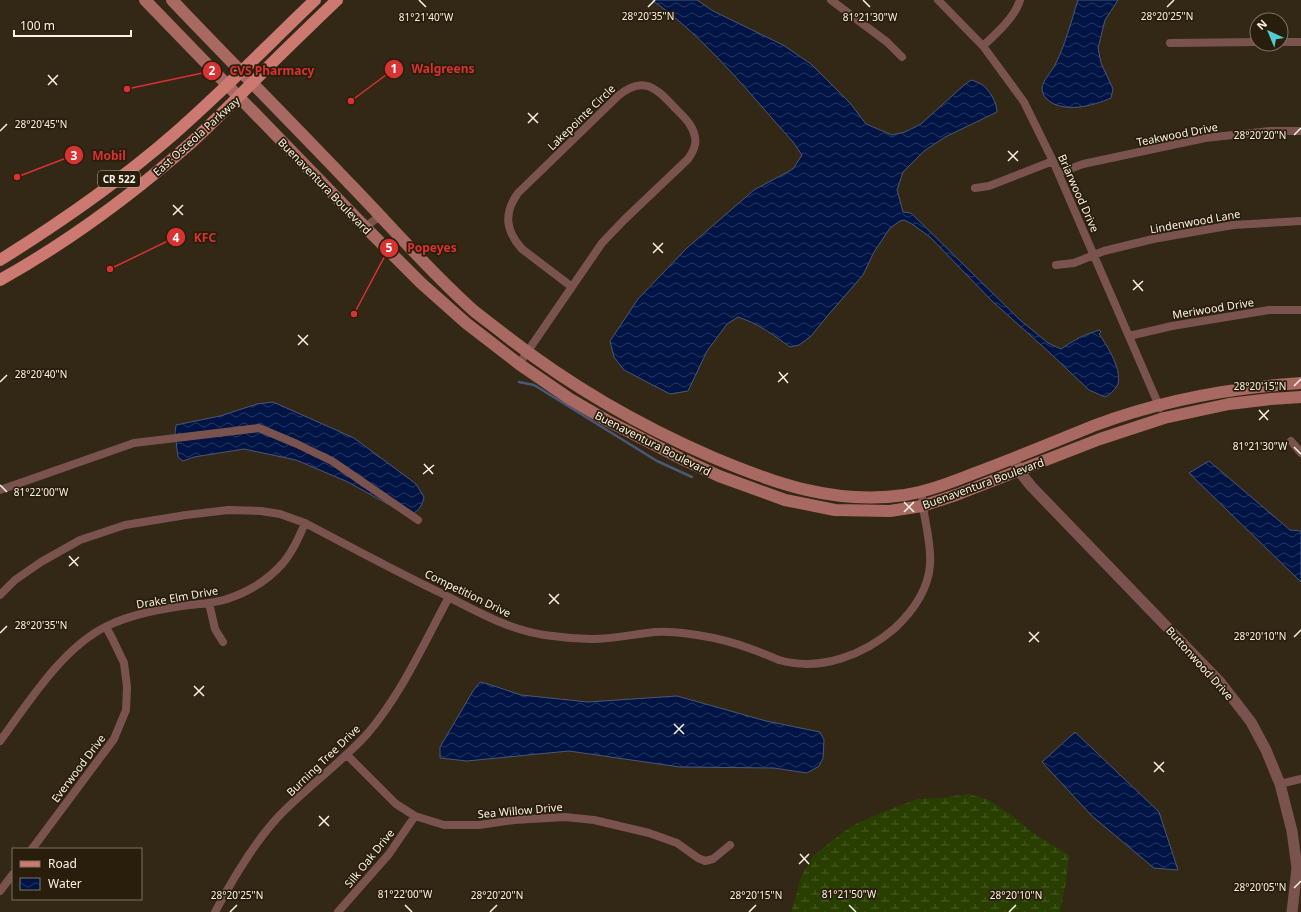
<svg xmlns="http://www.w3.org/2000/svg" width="1301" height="912" font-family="'Noto Sans',sans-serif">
<defs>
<pattern id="wetland-marsh" width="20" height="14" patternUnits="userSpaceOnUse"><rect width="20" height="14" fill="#293f01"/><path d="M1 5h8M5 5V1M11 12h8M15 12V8" fill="none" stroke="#495b26"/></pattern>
<pattern id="water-waves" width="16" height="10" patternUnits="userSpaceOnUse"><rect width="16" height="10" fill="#001546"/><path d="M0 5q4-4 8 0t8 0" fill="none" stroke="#263861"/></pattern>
</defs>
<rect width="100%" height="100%" fill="#332715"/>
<path fill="url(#wetland-marsh)" d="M 968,794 L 989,800 L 1013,816 L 1033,833 L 1069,855 L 1066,882 L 1060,912 L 791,912 L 802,875 L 813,856 L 850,827 L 873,816 L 917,799 L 940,798 Z"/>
<path fill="url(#water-waves)" stroke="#4b5776" d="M 652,0 L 697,0 L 713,11 L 783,45 L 811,64 L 850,103 L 866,124 L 892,135 L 905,132 L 921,124 L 963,86 L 971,80 C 974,81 978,82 981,84 C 989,89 997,102 997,112 L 945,137 L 924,151 L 903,172 L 897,190 L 903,212 L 911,213 L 1020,320 L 1048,343 L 1061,349 C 1074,340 1085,334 1100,330 L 1101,332 L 1099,334 C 1107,345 1124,373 1117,386 C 1114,391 1110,394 1105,397 L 1089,390 L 1050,353 L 992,301 L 930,237 L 912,224 L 904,220 L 900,221 L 890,228 L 874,252 L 863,275 L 829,314 L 811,336 L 799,345 L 790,347 C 774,335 757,323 738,317 L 727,324 L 707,351 L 688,391 L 670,394 L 624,370 L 614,357 L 610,341 L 638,299 L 687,248 L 754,190 L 793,169 L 802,155 L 793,142 C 749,93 706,38 652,0 Z
M 1078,0 L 1118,0 L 1105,20 L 1098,48 L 1101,63 L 1113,89 L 1111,98 C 1093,106 1062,114 1047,99 C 1044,97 1042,92 1042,88 C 1043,81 1050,73 1054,67 C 1065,46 1071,22 1078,0 Z
M 273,402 L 354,438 L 416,484 L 424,497 C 422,505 420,510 412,514 L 393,507 L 348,482 L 296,460 L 244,449 L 194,457 L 183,461 L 178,457 L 175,433 L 176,425 L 220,416 L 257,404 Z
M 1209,461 L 1290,530 L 1301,531 L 1301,582 L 1189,473 Z
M 480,682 L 488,684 L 521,695 L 588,702 L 677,696 L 766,721 L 820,732 L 824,740 L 823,758 L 819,766 L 807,773 L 774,768 L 680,767 L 569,751 L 467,761 L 440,758 L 440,747 L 473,691 Z
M 1075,732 L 1159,812 L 1178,870 L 1154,868 L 1092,816 L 1042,762 Z"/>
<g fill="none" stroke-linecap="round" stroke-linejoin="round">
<path stroke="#4b5776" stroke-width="2.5" d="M 519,382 L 534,385 L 657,461 L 692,477"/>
<path stroke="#7b534e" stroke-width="8" d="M 831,0 L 887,42 L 902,57
M 938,0 L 983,46 L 1024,102 L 1053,161 L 1160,408
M 1281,42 L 1301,42
M 1170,43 L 1257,42
M 983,46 C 996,34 1015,17 1020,0
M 1059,173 L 1083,164 L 1205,138 L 1270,131 L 1301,131
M 975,188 L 989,186 L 1053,161
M 365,227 L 380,216
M 1056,265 L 1074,263 L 1104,251 L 1153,239 L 1233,225 L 1301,221
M 1129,336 L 1172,326 L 1269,310 L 1301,310
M 519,364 L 602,243 L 624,220 L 688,159 C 693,152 697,145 695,137 C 693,125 684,117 676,109 C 657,89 644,74 618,96 L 518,193 C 503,214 506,231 522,249 L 572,287
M 1291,441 L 1301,453
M 0,490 L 134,443 L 259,428 L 297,444 L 332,461 L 418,520
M 0,595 L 15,580 L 41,562 L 80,540 L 125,525 L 186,515 L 228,510 L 261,511 L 280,514 L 305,523 C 351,547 395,571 441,593 C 478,612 512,632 553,636 C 566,638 580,639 592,639 C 613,639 634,634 655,632 C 668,631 684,633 697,635 C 717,638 736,643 754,650 C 763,653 771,657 779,660 C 820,672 864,655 895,628 C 913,611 928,591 930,565 C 932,540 922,516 922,492
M 209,603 L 215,629 L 223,642
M 0,741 C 29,702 62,648 107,626 C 132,614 160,609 189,605 C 202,604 217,603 230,598 C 250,591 269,579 283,563 C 293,551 299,537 305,523
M 347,755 L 396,804 L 415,816 L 444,825 L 479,825 L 514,820 L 565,817 L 594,820 L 649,833 L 677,843 L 698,858 L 705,861 L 713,859 L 730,845
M 1280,784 L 1301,779
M 32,849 L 114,739 L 126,710 L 127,687 L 124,663 L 113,640 L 106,627
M 0,891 L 13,874
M 215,912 C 233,878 253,844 279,816 C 307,787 341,763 368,733 C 402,693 424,643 449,597
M 338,912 L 389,854 L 415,816"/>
<path stroke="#7b534e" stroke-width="11" d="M 1014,459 L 1019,471 L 1031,486 L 1220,682 L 1251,722 L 1266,750 L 1280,784 L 1292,831 L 1297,868 L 1292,912"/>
<path stroke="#a86962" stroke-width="12" d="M 145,0 L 365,227 L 421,283 L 466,323 L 519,364 L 570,399 L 606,420 L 680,458 L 719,476 L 785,500 L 835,510 L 890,511 L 922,506 L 956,495 L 1100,439 L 1164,418 L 1229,404 L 1271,399 L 1301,397
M 172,0 C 230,61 290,121 348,182 C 390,225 429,271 474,311 C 484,319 495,327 505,335 C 569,385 638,425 712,457 C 776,484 835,505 905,495 C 929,491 952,482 975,473 C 1015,458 1054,442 1093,426 C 1161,400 1228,388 1301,383"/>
<path stroke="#cb7971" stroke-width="12" d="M 0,260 C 61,222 120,181 174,134 C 223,91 268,45 315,0
M 0,280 C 68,242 133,194 192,142 C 217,119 241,94 265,70 C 289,46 313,23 337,0"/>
</g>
<path fill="none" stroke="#f9f2e6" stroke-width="1.5" d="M 419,0 L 426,7M 863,0 L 870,7M 648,7 L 655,0M 1167,7 L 1174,0M 48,75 L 57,85M 48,85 L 58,75M 528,113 L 538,123M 528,123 L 538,113M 0,131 L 7,124M 1294,135 L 1301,128M 1008,151 L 1018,161M 1008,161 L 1018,151M 173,205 L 183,215M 173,215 L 183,205M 653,243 L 663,253M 653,253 L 663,243M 1133,280 L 1143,291M 1133,290 L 1143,281M 298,335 L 308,345M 298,345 L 308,335M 779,372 L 788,383M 0,382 L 7,375M 778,382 L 788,373M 1294,386 L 1301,379M 1259,410 L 1268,420M 1259,420 L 1269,410M 1294,447 L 1301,454M 424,464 L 433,474M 423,474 L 434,465M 0,485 L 7,492M 904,502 L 914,512M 904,512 L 914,502M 69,556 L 78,566M 69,566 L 79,557M 549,594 L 559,604M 549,604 L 559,594M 1029,632 L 1039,642M 0,633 L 7,626M 1294,637 L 1301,630M 1029,642 L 1039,632M 194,686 L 204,696M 194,696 L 204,686M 674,724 L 684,734M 674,734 L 684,724M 1154,762 L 1164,772M 1154,772 L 1164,762M 319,816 L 329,826M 319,826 L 329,816M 800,854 L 809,864M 799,864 L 809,854M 1294,888 L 1301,881M 405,905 L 412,912M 849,905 L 856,912M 230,912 L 237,905M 490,912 L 497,905M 749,912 L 756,905M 1009,912 L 1016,905"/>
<g text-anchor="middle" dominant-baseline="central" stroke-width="3.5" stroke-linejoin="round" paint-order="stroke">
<rect fill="#291e0b" stroke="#bbb2a4" stroke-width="1" x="98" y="171" width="42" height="16" rx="3"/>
<g font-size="10" font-weight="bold" fill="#f9f2e6">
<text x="119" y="179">CR 522</text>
</g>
<g font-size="11" fill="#f9f2e6" stroke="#291e0b">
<text transform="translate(581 117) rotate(-44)">Lakepointe Circle</text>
<text transform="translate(1177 134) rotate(-11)">Teakwood Drive</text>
<text transform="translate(196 136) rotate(-42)">East Osceola Parkway</text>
<text transform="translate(325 186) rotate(46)">Buenaventura Boulevard</text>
<text transform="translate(1079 193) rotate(66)">Briarwood Drive</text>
<text transform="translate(1195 221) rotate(-10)">Lindenwood Lane</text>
<text transform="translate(1213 308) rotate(-9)">Meriwood Drive</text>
<text transform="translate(653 443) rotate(27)">Buenaventura Boulevard</text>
<text transform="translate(983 483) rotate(-20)">Buenaventura Boulevard</text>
<text transform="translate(468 593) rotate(26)">Competition Drive</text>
<text transform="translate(177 597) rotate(-10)">Drake Elm Drive</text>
<text transform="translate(1200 663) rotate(48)">Buttonwood Drive</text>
<text transform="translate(323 760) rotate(-44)">Burning Tree Drive</text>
<text transform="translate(78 768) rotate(-53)">Everwood Drive</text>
<text transform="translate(520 810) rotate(-5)">Sea Willow Drive</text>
<text transform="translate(369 858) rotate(-51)">Silk Oak Drive</text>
</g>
</g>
<g font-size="10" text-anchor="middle" fill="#f9f2e6" stroke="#291e0b" stroke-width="3.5" stroke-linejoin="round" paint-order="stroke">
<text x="648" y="20">28°20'35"N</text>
<text x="1167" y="20">28°20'25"N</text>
<text x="426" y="21">81°21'40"W</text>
<text x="870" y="21">81°21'30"W</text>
<text x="41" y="128">28°20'45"N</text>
<text x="1260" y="139">28°20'20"N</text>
<text x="41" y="378">28°20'40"N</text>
<text x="1260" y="390">28°20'15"N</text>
<text x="1260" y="450">81°21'30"W</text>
<text x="41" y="496">81°22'00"W</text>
<text x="41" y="629">28°20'35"N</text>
<text x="1260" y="640">28°20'10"N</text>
<text x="1260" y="891">28°20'05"N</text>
<text x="405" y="898">81°22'00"W</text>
<text x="849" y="898">81°21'50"W</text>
<text x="237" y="899">28°20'25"N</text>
<text x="497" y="899">28°20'20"N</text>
<text x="756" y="899">28°20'15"N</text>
<text x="1016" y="899">28°20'10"N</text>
</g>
<path fill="none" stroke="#d83232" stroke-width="1.5" d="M351 101L394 69M127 89L212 71M17 177L74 155M110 269L176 237M354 314L389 248"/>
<g fill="#d83232" stroke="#291e0b" stroke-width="1.5">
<circle cx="351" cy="101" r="4"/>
<circle cx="127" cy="89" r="4"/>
<circle cx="17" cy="177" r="4"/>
<circle cx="110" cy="269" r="4"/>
<circle cx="354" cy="314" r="4"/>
<circle cx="394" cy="69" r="10"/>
<circle cx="212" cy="71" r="10"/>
<circle cx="74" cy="155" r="10"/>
<circle cx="176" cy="237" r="10"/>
<circle cx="389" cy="248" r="10"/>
</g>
<g font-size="12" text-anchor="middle" font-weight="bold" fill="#fff">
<text x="394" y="73">1</text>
<text x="212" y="75">2</text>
<text x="74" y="160">3</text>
<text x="176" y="242">4</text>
<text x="389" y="252">5</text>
</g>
<g font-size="12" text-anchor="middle" font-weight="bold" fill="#d83232" stroke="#291e0b" stroke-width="3.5" stroke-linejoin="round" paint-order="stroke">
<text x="443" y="73">Walgreens</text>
<text x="272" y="75">CVS Pharmacy</text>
<text x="109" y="160">Mobil</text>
<text x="205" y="242">KFC</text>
<text x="432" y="252">Popeyes</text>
</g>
<rect x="12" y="848" width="130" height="52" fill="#291e0b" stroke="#7c7363"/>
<rect x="20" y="861" width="20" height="6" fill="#cb7971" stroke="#7c7363"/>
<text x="48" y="868" font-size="12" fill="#f9f2e6">Road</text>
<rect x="20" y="878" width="20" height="12" fill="url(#water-waves)" stroke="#7c7363"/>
<text x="48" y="888" font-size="12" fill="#f9f2e6">Water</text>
<g transform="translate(1269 32) rotate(316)"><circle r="19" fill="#291e0b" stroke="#7c7363"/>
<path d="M0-3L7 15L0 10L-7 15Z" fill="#52cdcd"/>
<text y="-6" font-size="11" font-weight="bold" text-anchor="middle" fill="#f9f2e6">N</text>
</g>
<path d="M14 30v6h117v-6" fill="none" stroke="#f9f2e6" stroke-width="2"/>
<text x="20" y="30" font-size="12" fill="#f9f2e6" stroke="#291e0b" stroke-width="3" paint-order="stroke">100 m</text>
</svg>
